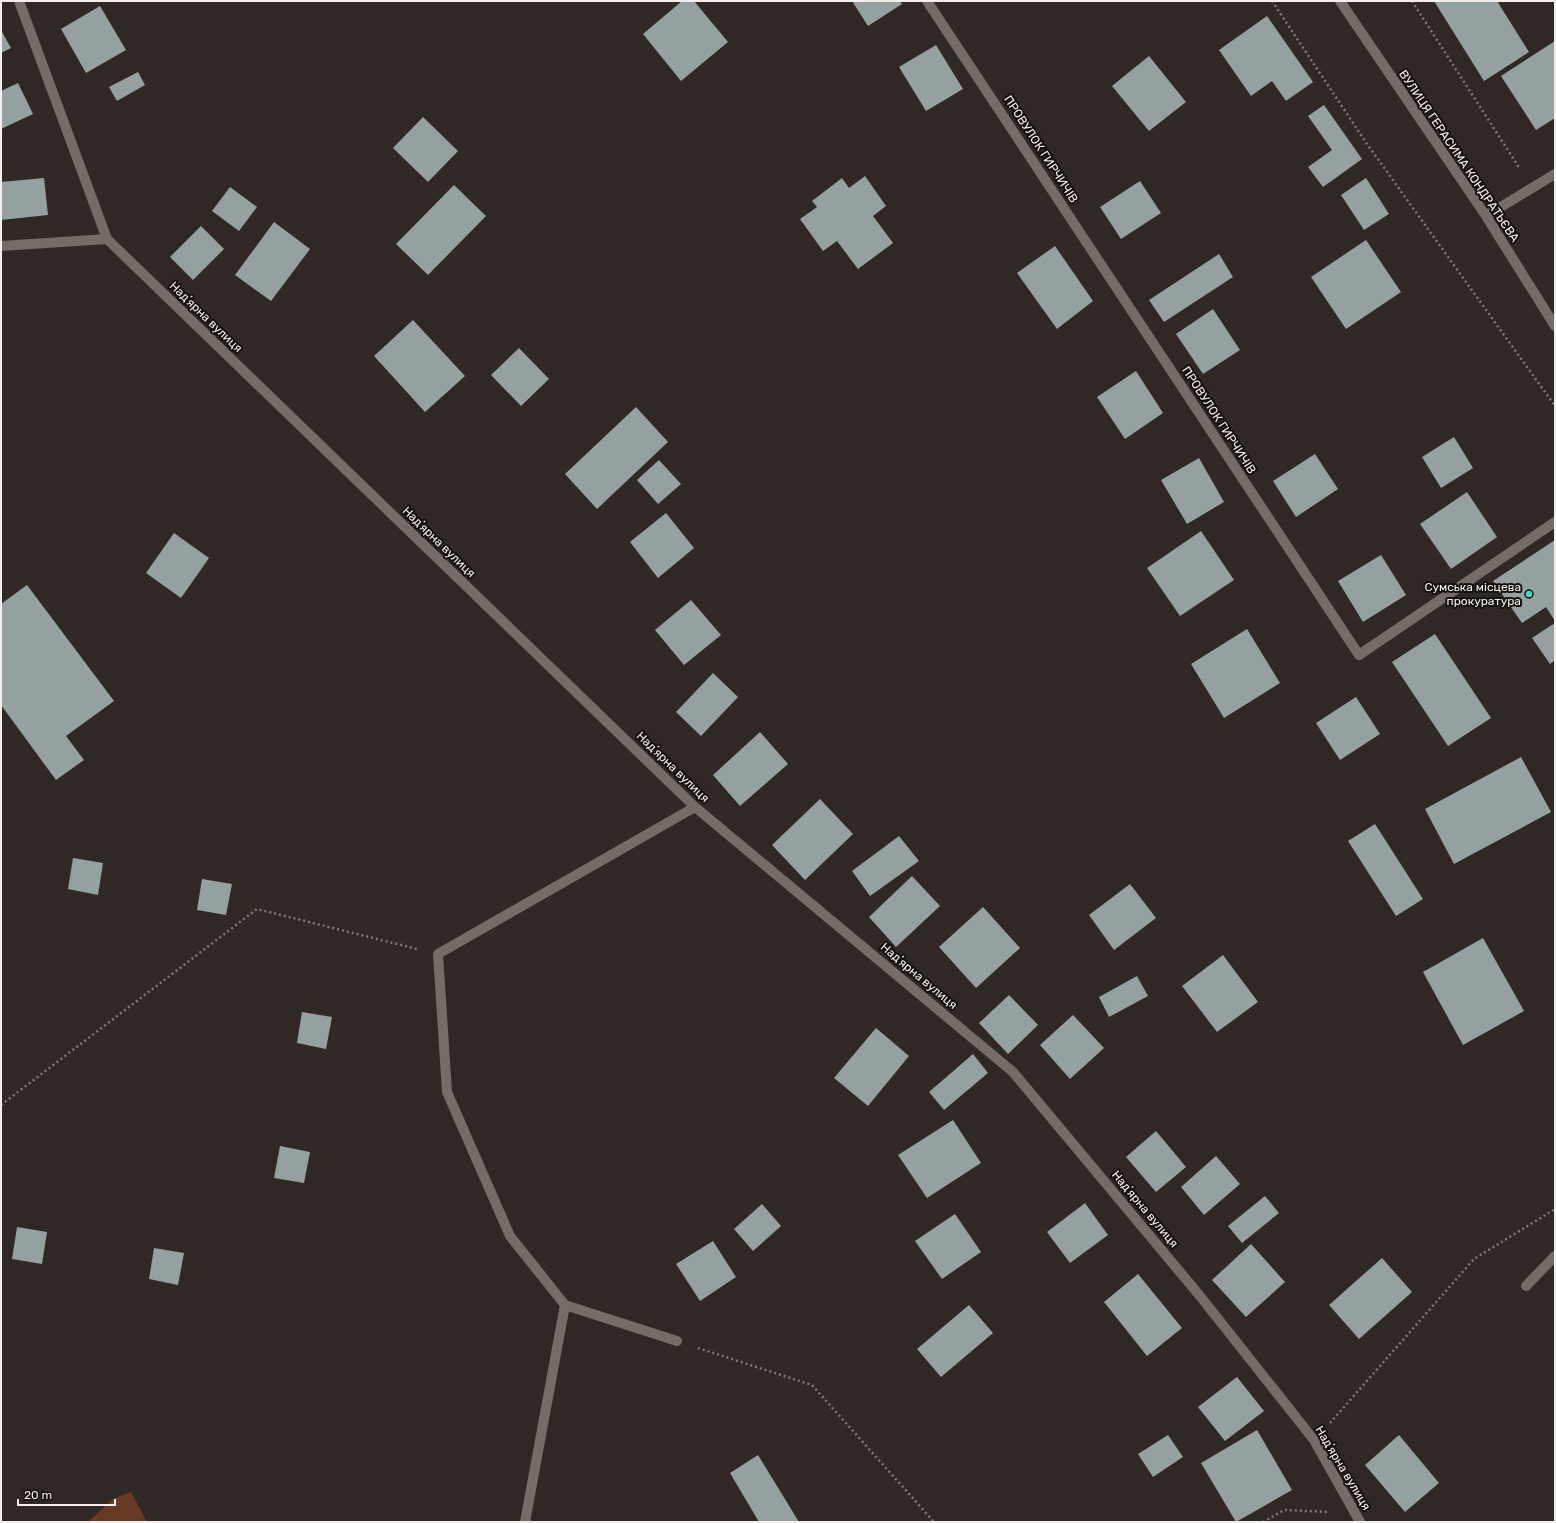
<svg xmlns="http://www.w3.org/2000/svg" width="1556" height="1523" font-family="Rubik,sans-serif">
<rect width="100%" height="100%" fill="#302824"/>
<path fill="#673a25" d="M 131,1492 L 147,1522 L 88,1522 L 113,1499 Z"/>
<path fill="#95a1a0" d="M 682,1 L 694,1 L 728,42 L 681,81 L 643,34 Z
M 852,1 L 900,1 L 902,4 L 868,26 Z
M 1434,1 L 1497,1 L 1529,52 L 1484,81 Z
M 100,6 L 126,50 L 86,73 L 61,29 Z
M 1267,16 L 1313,82 L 1286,101 L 1272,81 L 1251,96 L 1219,50 Z
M 1,30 L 11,48 L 1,53 Z
M 1555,41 L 1555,118 L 1536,130 L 1501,76 Z
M 936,45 L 963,89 L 926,111 L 899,67 Z
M 1149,56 L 1186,102 L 1149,131 L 1112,86 Z
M 138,72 L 145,85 L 117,101 L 109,87 Z
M 18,83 L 33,114 L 1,129 L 1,91 Z
M 1324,105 L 1362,159 L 1323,187 L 1308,167 L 1332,150 L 1308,116 Z
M 423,117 L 458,151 L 428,182 L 393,148 Z
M 865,176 L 886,206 L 873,216 L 893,243 L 858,269 L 837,241 L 823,251 L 800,219 L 817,207 L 812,201 L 842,178 L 849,188 Z
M 44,178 L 48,215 L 1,220 L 1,182 Z
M 1366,178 L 1389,214 L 1364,230 L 1341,195 Z
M 1140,181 L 1161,213 L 1121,239 L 1100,207 Z
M 454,185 L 486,216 L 428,275 L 396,244 Z
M 230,187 L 257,207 L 239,231 L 212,211 Z
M 274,222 L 310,249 L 271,301 L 235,275 Z
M 201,226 L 224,249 L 193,280 L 170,257 Z
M 1366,240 L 1401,292 L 1346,329 L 1311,277 Z
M 1055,246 L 1093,301 L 1057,329 L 1017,273 Z
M 1219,254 L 1233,277 L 1164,322 L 1149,300 Z
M 1213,309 L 1240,350 L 1203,374 L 1176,334 Z
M 413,320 L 465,376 L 425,412 L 374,356 Z
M 519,348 L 549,379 L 521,406 L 491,375 Z
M 1136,371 L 1163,413 L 1125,439 L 1097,397 Z
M 636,407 L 668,442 L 597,509 L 565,474 Z
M 1454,437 L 1473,468 L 1441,488 L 1422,457 Z
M 1315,454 L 1338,489 L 1296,517 L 1273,481 Z
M 1199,458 L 1224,502 L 1187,524 L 1161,480 Z
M 659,460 L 681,484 L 658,504 L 637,480 Z
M 1467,492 L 1497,537 L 1451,569 L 1420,524 Z
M 666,513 L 694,548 L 658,578 L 630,542 Z
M 1201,531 L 1234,580 L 1180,616 L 1147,568 Z
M 174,533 L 209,558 L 181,598 L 146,573 Z
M 1555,540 L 1555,621 L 1546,607 L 1522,623 L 1493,581 Z
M 1381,555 L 1406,595 L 1363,622 L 1338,581 Z
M 27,585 L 114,701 L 66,736 L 84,760 L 56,780 L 1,705 L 1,604 Z
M 691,600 L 721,635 L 684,665 L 655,630 Z
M 1555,623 L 1555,660 L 1550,664 L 1532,638 Z
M 1247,629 L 1280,683 L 1224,718 L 1191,664 Z
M 1435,634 L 1491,718 L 1448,746 L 1392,662 Z
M 713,673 L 738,697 L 701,736 L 676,712 Z
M 1356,697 L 1380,734 L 1340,760 L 1316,723 Z
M 760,732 L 788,764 L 740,806 L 713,775 Z
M 1521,757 L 1551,812 L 1454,864 L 1425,809 Z
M 820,799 L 853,834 L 805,880 L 772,845 Z
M 1375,824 L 1423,899 L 1396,916 L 1348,841 Z
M 899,836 L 919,861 L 870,896 L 852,871 Z
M 73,858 L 103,863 L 98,895 L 68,889 Z
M 912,876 L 940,906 L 896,947 L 869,917 Z
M 202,879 L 232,884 L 226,915 L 197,910 Z
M 1130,884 L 1156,918 L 1114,950 L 1089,915 Z
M 983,907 L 1020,948 L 976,988 L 939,947 Z
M 1483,938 L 1524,1011 L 1463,1045 L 1423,972 Z
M 1223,955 L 1258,1002 L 1217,1032 L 1182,986 Z
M 1137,976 L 1148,996 L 1109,1017 L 1099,997 Z
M 1009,995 L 1038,1025 L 1008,1054 L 979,1023 Z
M 302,1012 L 332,1017 L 326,1049 L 297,1043 Z
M 1073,1015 L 1104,1048 L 1070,1079 L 1040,1045 Z
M 876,1028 L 909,1056 L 868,1106 L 834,1078 Z
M 973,1054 L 988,1073 L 944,1110 L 929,1092 Z
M 953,1120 L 981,1163 L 927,1198 L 898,1155 Z
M 1156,1131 L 1186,1167 L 1156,1192 L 1126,1157 Z
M 280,1146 L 310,1152 L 304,1183 L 274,1178 Z
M 1216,1156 L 1240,1184 L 1204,1215 L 1181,1187 Z
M 1265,1196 L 1279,1213 L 1242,1243 L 1228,1226 Z
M 1085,1203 L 1108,1235 L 1070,1263 L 1047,1232 Z
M 762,1204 L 781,1226 L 753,1251 L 734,1229 Z
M 955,1214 L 981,1252 L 942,1279 L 915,1241 Z
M 17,1227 L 47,1232 L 42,1264 L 12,1259 Z
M 713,1241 L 736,1277 L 700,1301 L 676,1264 Z
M 1251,1244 L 1285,1282 L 1246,1317 L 1212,1280 Z
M 154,1248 L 184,1253 L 178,1285 L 149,1279 Z
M 1382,1258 L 1412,1292 L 1359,1339 L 1329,1305 Z
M 1138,1274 L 1182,1328 L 1147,1356 L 1104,1302 Z
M 969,1305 L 993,1333 L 941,1377 L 917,1349 Z
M 1237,1377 L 1264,1411 L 1225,1441 L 1198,1407 Z
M 1257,1430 L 1292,1490 L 1236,1522 L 1201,1463 Z
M 1168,1435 L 1183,1457 L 1153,1477 L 1138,1454 Z
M 1399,1435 L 1439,1483 L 1405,1512 L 1365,1465 Z
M 758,1455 L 799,1522 L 759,1522 L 730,1473 Z"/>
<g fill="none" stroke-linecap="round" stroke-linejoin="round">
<path stroke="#807976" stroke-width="2.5" stroke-dasharray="2 3" stroke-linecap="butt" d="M 1272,1 L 1367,144 L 1555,406
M 1412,1 L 1520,169
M 1,1105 L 257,909 L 417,949
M 698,1348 L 812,1385 L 934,1522
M 1330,1423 L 1474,1259 L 1555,1209
M 1263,1522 L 1284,1510 L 1330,1512"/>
<path stroke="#756b67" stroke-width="10" d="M 19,1 L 107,239 L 695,807 L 1013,1072 L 1200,1296 L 1314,1440 L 1360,1522
M 927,1 L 1359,655 L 1555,522
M 1340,1 L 1486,216 L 1555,326
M 1486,216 L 1555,174
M 1,246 L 107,239
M 1526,1286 L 1555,1256
M 677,1341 L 565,1305 L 510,1236 L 447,1092 L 438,954 L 695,807
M 525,1522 L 565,1305"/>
</g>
<circle fill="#53cdca" stroke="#151110" stroke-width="1.5" cx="1529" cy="594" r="4"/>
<g text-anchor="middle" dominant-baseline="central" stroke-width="4" stroke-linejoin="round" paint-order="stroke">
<g font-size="12" fill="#f4eeec" stroke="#151110">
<text transform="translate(1041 149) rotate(57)">ПРОВУЛОК ГИРЧИЧІВ</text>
<text transform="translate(1459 156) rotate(56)">ВУЛИЦЯ ГЕРАСИМА КОНДРАТЬЄВА</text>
<text transform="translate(206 317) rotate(44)">Надʼярна вулиця</text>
<text transform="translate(1219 420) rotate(57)">ПРОВУЛОК ГИРЧИЧІВ</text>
<text transform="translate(439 542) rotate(44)">Надʼярна вулиця</text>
<text transform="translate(673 767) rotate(44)">Надʼярна вулиця</text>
<text transform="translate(919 976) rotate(40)">Надʼярна вулиця</text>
<text transform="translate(1145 1209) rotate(50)">Надʼярна вулиця</text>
<text transform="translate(1343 1468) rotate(59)">Надʼярна вулиця</text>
</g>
<g font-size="12" fill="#f4eeec" stroke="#151110" text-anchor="end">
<text x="1521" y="587">Сумська місцева<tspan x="1521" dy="14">прокуратура</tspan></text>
</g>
</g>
<rect width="1556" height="1523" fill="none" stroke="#f4eeec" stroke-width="4"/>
<path d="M18 1499v6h97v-6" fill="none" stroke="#f4eeec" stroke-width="2"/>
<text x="24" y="1499" font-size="12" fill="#f4eeec" stroke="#151110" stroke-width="3" paint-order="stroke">20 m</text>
</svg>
